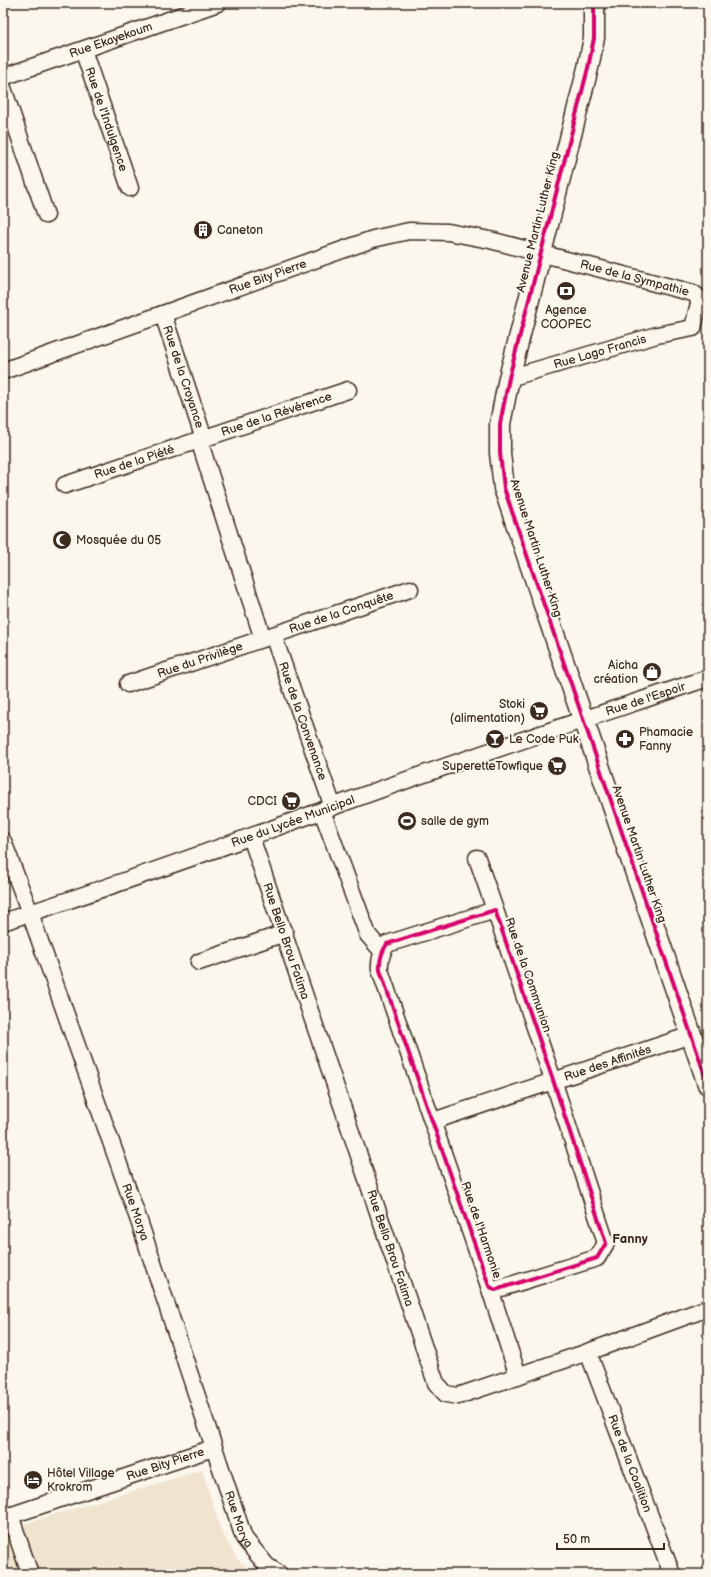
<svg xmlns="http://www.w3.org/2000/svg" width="711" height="1577" font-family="'Balsamiq Sans',sans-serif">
<rect width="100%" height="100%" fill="#fbf7ec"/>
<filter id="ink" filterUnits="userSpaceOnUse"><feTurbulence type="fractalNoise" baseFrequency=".025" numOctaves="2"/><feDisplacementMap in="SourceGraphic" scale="8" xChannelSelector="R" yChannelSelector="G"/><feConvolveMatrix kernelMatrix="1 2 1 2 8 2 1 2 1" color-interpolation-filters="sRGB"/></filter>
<g filter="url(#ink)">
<path fill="#f0e4cf" d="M 202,1470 L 221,1531 L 237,1559 L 254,1574 L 3,1574 L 3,1530 Z"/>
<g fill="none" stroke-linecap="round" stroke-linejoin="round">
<defs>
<g id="minor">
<path id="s1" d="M 83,50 L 130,188"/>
<path id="s2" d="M 3,77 L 218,3"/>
<path d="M 3,88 L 46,215"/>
<path id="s3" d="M 163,314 L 204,439"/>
<path id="s4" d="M 3,371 L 373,239 L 409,231 L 448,232 L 490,240 L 693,293 L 698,297 L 699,303 L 693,328 L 657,335 L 509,378"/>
<path d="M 199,440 L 263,639"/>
<path id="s5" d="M 65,485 L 348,390"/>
<path id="s6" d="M 273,635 L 333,807"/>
<path id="s7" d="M 128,684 L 410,589"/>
<path d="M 322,811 L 368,935 L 382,951"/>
<path id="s8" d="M 251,837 L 436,1383 L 446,1394 L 458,1396 L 588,1352 L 708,1308"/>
<path id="s9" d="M 3,841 L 30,913 L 139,1221 L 244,1538 L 267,1566 L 279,1574"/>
<path d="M 477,858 L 495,910"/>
<path d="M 495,910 L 553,1080 L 606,1243 L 597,1258 L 495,1290 L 489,1286 L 380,970 C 379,960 381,953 387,944 Z"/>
<path id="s10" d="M 3,922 C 113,886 223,847 332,807 C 456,761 583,720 708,678"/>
<path d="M 199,962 L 285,933"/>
<path id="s11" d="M 433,1121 L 691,1035"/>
<path d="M 489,1286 L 518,1376"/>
<path id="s12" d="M 588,1352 L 672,1574"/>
<path d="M 10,1515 L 30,1574"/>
<path id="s13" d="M 3,1518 L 213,1448"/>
</g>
<path id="tertiary" d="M 594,3 L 594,38 L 588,68 L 509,378 L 500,424 L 500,453 L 504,488 L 708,1084"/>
</defs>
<use href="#minor" stroke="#3b2a1e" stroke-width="19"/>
<use href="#tertiary" stroke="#3b2a1e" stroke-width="23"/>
<use href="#minor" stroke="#fbf7ec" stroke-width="16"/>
<use href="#tertiary" stroke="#fbf7ec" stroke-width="20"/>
<defs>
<path id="cycleway" d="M 594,3 L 594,38 L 588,68 L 509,378 L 500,424 L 500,453 L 504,488 L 708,1084
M 495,910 L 553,1080 L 606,1243 L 597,1258 L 495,1290 L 489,1286 L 380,970 C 379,960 381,953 387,944 Z"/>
</defs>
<use href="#cycleway" stroke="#fbf7ec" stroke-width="6"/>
<use href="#cycleway" stroke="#d6006c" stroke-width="4"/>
</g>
</g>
<defs>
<symbol id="building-disc" viewBox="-11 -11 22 22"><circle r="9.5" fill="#3b2a1e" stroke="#fbf7ec"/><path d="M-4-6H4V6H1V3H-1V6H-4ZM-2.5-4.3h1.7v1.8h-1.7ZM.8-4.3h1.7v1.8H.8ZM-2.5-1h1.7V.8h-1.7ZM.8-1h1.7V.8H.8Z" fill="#fff"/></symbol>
<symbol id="bank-disc" viewBox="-11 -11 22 22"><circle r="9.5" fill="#3b2a1e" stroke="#fbf7ec"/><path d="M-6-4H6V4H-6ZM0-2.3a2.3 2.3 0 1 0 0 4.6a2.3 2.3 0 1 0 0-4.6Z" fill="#fff"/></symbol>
<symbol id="mosque-disc" viewBox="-11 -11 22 22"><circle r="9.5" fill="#3b2a1e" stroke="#fbf7ec"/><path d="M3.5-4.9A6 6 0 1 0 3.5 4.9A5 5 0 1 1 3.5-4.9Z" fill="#fff"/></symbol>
<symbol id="shop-disc" viewBox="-11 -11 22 22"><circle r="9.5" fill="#3b2a1e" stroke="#fbf7ec"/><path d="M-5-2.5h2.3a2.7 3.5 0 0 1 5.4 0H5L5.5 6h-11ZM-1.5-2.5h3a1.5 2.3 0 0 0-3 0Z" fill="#fff"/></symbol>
<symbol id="supermarket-disc" viewBox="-11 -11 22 22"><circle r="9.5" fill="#3b2a1e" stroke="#fbf7ec"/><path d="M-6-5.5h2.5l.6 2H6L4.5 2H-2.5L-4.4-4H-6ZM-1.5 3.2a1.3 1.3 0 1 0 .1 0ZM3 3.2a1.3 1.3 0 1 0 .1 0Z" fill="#fff"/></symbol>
<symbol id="bar-disc" viewBox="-11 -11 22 22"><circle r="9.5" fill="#3b2a1e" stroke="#fbf7ec"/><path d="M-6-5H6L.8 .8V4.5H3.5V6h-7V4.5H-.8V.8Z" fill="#fff"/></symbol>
<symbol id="pharmacy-disc" viewBox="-11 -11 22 22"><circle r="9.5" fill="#3b2a1e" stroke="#fbf7ec"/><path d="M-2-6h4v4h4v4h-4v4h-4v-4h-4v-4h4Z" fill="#fff"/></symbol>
<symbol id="stadium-disc" viewBox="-11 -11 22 22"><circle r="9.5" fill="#3b2a1e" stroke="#fbf7ec"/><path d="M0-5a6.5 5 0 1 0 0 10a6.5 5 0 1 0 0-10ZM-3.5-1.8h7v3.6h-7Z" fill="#fff"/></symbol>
<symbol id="hotel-disc" viewBox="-11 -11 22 22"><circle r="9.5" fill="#3b2a1e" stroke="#fbf7ec"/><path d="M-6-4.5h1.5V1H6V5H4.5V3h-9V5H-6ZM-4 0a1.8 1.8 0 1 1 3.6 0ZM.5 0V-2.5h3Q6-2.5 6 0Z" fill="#fff"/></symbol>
</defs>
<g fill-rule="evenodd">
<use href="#building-disc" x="192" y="219" width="22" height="22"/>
<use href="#bank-disc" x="555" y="280" width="22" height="22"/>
<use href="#mosque-disc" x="51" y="529" width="22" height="22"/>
<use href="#shop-disc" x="641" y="661" width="22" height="22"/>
<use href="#supermarket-disc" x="528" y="700" width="22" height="22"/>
<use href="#bar-disc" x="484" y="728" width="22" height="22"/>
<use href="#pharmacy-disc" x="614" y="728" width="22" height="22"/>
<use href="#supermarket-disc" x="546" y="755" width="22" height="22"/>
<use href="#supermarket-disc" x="280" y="790" width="22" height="22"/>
<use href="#stadium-disc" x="396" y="810" width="22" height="22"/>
<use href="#hotel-disc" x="22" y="1469" width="22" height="22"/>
</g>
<g text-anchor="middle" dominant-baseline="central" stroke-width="4" stroke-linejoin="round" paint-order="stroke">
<g font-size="12" fill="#3b2a1e" stroke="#fbf7ec">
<text stroke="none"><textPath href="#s2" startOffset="114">Rue Ekayekoum</textPath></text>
<text stroke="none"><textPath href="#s1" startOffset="73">Rue de l'Indulgence</textPath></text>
<text transform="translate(538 222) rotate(-76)">Avenue Martin Luther King</text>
<text stroke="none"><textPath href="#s4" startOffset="281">Rue Bity Pierre</textPath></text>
<text stroke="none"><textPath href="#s4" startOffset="661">Rue de la Sympathie</textPath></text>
<text transform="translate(600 352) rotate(-16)">Rue Lago Francis</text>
<text stroke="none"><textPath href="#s3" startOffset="66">Rue de la Croyance</textPath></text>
<text stroke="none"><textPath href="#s5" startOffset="223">Rue de la Révérence</textPath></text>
<text stroke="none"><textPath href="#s5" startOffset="73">Rue de la Piété</textPath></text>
<text transform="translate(536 548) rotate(72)">Avenue Martin Luther King</text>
<text stroke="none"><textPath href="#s7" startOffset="225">Rue de la Conquête</textPath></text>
<text stroke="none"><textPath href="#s7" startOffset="76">Rue du Privilège</textPath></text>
<text stroke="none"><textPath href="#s10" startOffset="680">Rue de l'Espoir</textPath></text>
<text stroke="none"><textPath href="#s6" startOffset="91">Rue de la Convenance</textPath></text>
<text stroke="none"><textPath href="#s10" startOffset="307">Rue du Lycée Municipal</textPath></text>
<text transform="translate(639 854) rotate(71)">Avenue Martin Luther King</text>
<text stroke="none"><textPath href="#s8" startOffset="110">Rue Bello Brou Fatima</textPath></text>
<text transform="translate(528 975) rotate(71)">Rue de la Communion</text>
<text stroke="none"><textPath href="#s11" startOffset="184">Rue des Affinités</textPath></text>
<text stroke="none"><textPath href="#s9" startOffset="394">Rue Morya</textPath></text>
<text transform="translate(481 1230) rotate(71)">Rue de l'Harmonie</text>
<text stroke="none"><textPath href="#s8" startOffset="434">Rue Bello Brou Fatima</textPath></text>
<text stroke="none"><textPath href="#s12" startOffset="119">Rue de la Coalition</textPath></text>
<text stroke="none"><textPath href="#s13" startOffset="171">Rue Bity Pierre</textPath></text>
<text stroke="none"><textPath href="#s9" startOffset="718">Rue Morya</textPath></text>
</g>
<g font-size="12" fill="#3b2a1e" stroke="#fbf7ec" text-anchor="start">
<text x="217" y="230">Caneton</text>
<text x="566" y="310" text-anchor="middle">Agence<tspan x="566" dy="14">COOPEC</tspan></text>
<text x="76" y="540">Mosquée du 05</text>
<text x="638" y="665" text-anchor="end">Aicha<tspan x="638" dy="14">création</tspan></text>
<text x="525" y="704" text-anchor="end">Stoki<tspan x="525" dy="14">(alimentation)</tspan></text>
<text x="639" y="732">Phamacie<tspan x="639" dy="14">Fanny</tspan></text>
<text x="509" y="739">Le Code Puk</text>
<text x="543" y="766" text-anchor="end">SuperetteTowfique</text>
<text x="277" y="801" text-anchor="end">CDCI</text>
<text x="421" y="821">salle de gym</text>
<text x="47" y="1473">Hôtel Village<tspan x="47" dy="14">Krokrom</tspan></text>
</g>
<g font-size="13" font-weight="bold" fill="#3b2a1e" stroke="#fbf7ec">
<text x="630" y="1239">Fanny</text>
</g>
</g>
<rect width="711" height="1577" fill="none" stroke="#fbf7ec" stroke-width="16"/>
<rect x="8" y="8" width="695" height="1561" fill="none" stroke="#3b2a1e" stroke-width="1.5" filter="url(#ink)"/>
<path d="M557 1543v6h107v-6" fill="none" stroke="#3b2a1e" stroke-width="2"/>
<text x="563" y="1543" font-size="12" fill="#3b2a1e" stroke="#fbf7ec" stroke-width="3" paint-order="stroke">50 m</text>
</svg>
